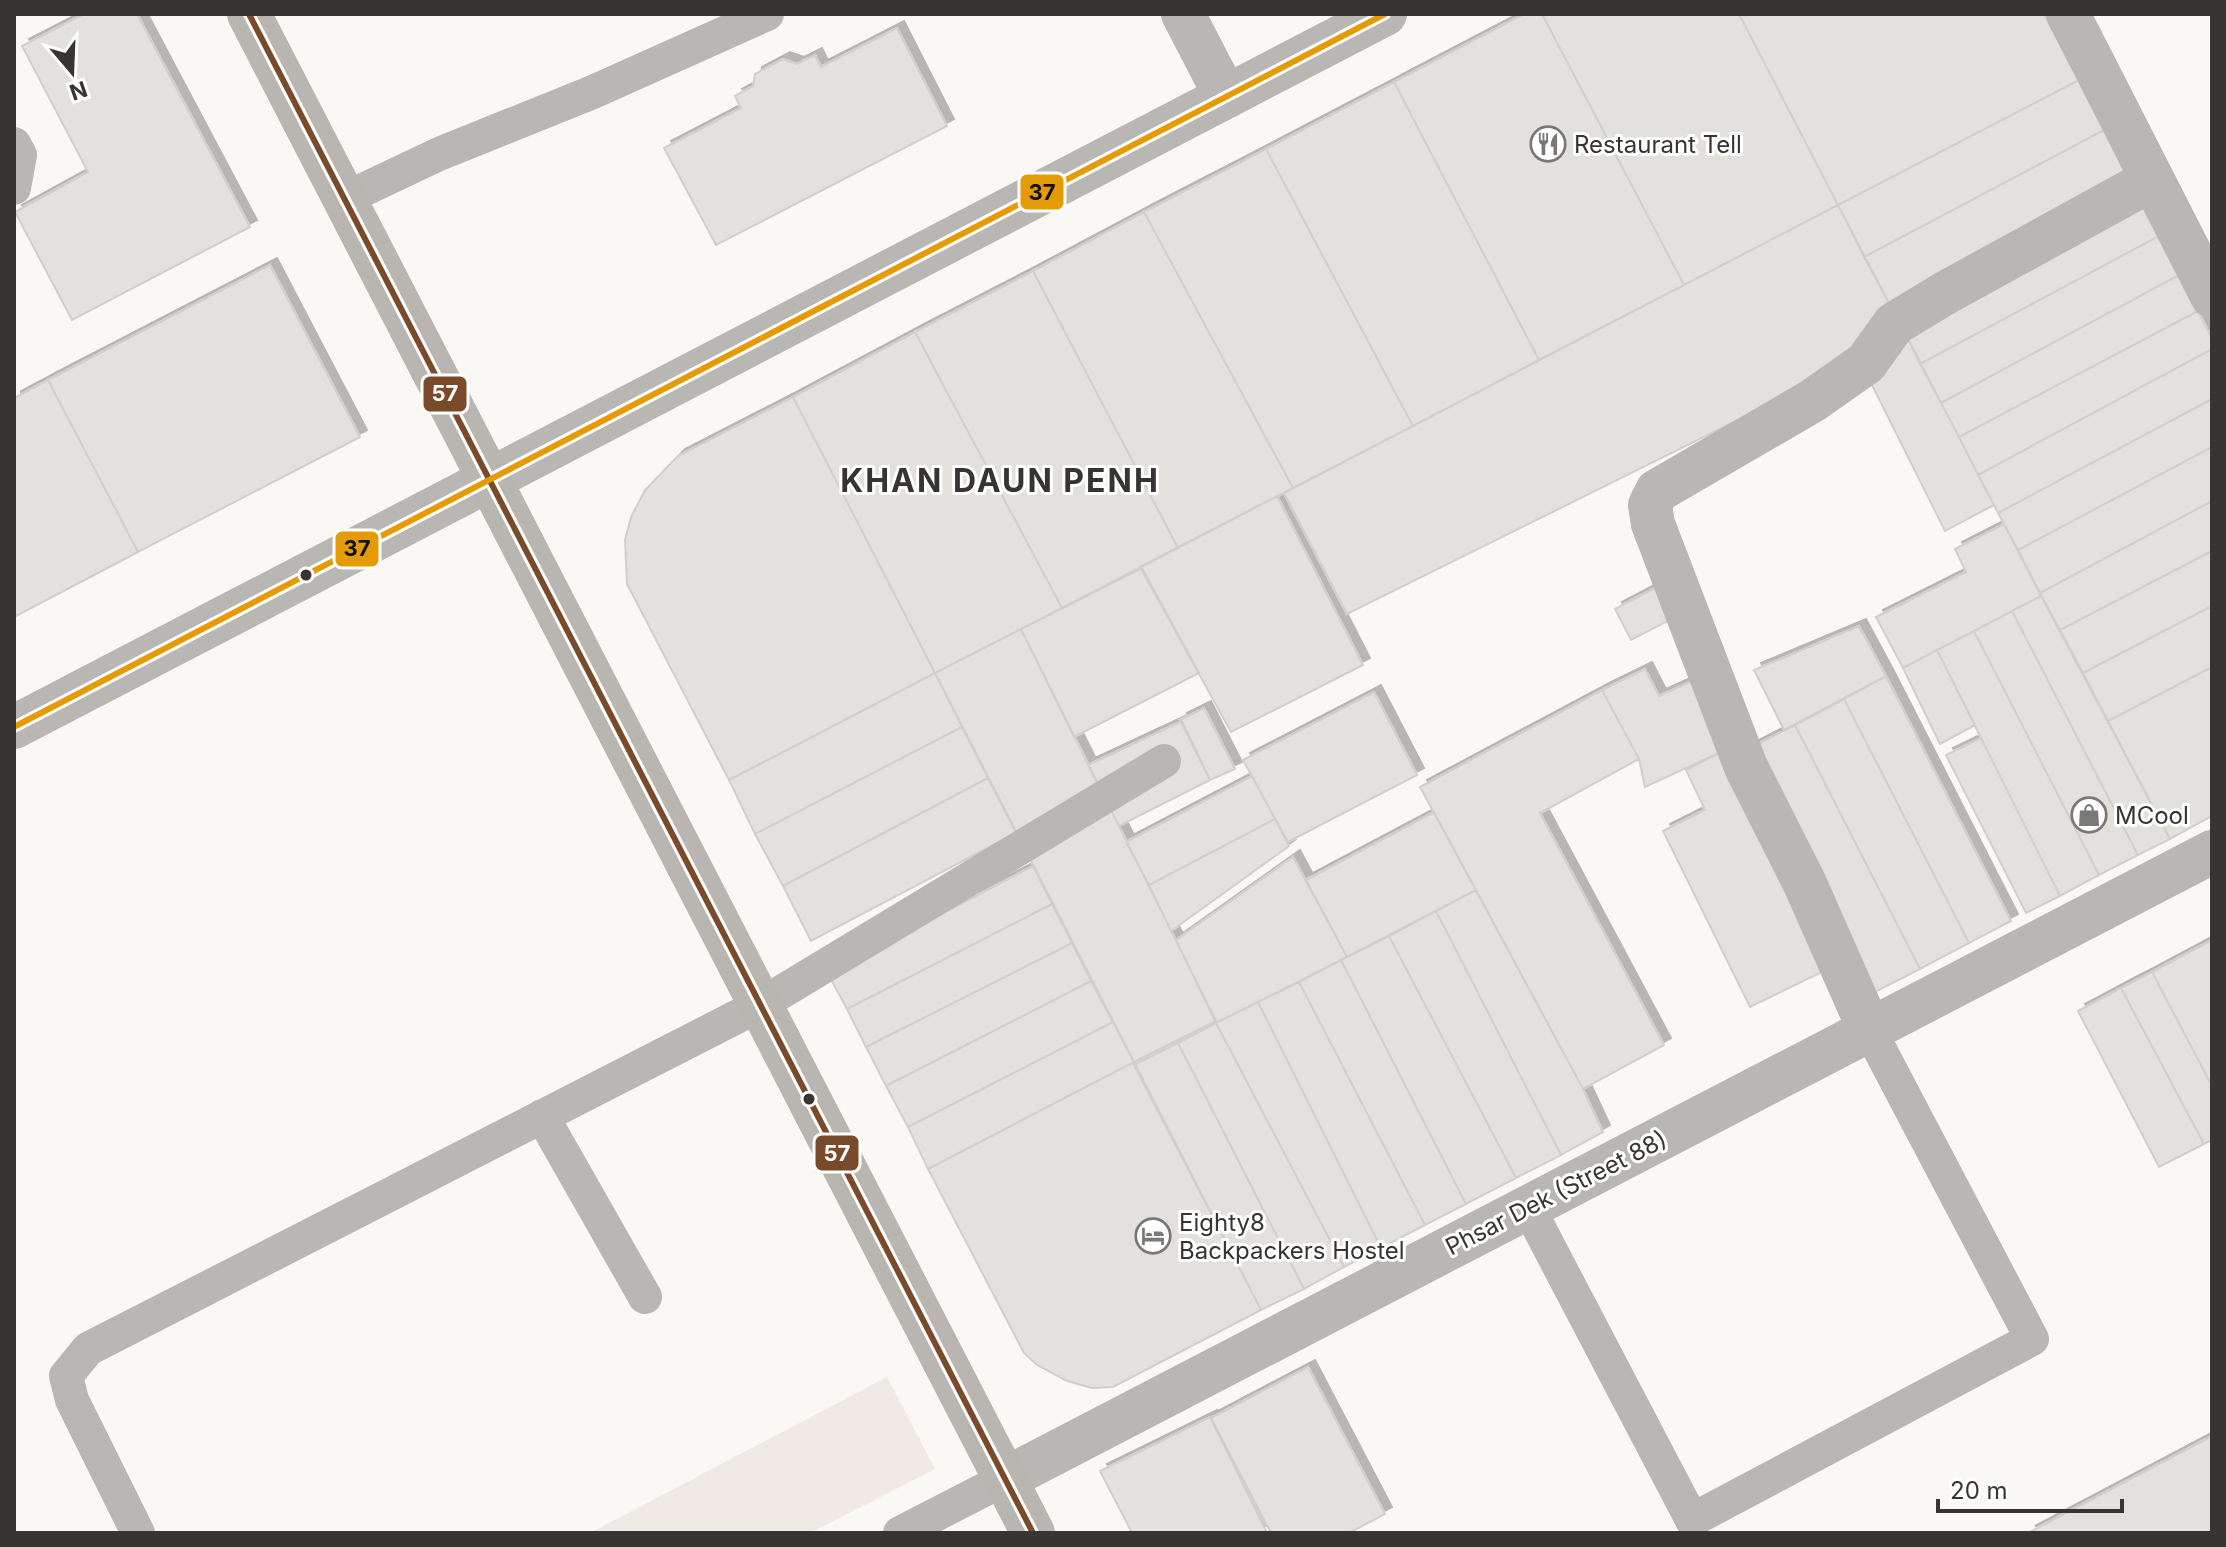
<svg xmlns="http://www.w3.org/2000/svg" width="2226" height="1547" font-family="Inter,sans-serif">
<defs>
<filter id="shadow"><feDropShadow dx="7" dy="-7" stdDeviation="0" flood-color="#0004"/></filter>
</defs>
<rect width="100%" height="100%" fill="#faf8f5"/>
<path fill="#f0eae4" d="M 887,1377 L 935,1469 L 810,1533 L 590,1533 Z"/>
<path fill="#e2e1de" stroke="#d1cfcd" stroke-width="2" filter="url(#shadow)" d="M 84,14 L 137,14 L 250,227 L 72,320 L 15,212 L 88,172 L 22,46 Z
M 1524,14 L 1542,14 L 1684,285 L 1539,360 L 1394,82 Z
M 1542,14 L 1739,14 L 1838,205 L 1684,285 Z
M 1739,14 L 2044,14 L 2079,80 L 1838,205 Z
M 897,28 L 947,126 L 716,245 L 664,148 L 741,108 L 735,96 L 753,86 L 755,74 L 783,59 L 797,64 L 815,55 L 821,67 Z
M 2079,80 L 2104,130 L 1864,257 L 1838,205 Z
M 1394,82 L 1539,360 L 1413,426 L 1266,149 Z
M 2104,130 L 2128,179 L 1890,305 L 1864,257 Z
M 1266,149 L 1413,426 L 1293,488 L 1144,212 Z
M 2142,202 L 2159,236 L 1920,364 L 1903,329 Z
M 1838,205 L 1890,305 L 1847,366 L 1347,614 L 1284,493 Z
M 1144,212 L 1293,488 L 1178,548 L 1033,271 Z
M 2159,236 L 2179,275 L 1941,403 L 1920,364 Z
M 270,265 L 360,437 L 138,552 L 48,380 Z
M 1033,271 L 1178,548 L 1062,608 L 915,332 Z
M 2179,275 L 2198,311 L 1959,437 L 1941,403 Z
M 2198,311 L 2212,339 L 2212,349 L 1978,475 L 1959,437 Z
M 1903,329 L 1994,505 L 1945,531 L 1870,381 Z
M 915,332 L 1062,608 L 935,673 L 793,397 Z
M 2212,349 L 2212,399 L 1998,513 L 1978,475 Z
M 48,380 L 138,552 L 14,617 L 14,398 Z
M 793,397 L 935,673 L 729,780 L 627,584 L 625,540 L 631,517 L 645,490 L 678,456 Z
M 2212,399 L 2212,447 L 2018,550 L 1998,513 Z
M 2212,447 L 2212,501 L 2040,593 L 2018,550 Z
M 1277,496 L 1363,665 L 1231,732 L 1140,567 Z
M 2212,501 L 2212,551 L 2060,630 L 2040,593 Z
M 2004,524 L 2041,596 L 1903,668 L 1876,617 L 1966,572 L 1955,549 Z
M 2212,551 L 2212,606 L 2083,673 L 2060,630 Z
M 1142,568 L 1199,673 L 1074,737 L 1021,629 Z
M 1668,581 L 1685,612 L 1631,640 L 1615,609 Z
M 2041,596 L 2170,839 L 2138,855 L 2012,611 Z
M 2212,606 L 2212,667 L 2108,721 L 2083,673 Z
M 2012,611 L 2138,855 L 2099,875 L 1974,631 Z
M 1859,626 L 1886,676 L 1784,730 L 1754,670 Z
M 1021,629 L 1216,1021 L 1134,1062 L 935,673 Z
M 1974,631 L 2099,875 L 2060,896 L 1937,650 Z
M 1937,650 L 1975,725 L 1940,744 L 1903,668 Z
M 2212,667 L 2212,816 L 2170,839 L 2108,721 Z
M 1645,669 L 1659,696 L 1692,681 L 1725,750 L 1645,787 L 1639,759 L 1602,690 Z
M 935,673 L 962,727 L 755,834 L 729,780 Z
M 1886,676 L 2011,921 L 1969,943 L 1844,699 Z
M 1602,690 L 1639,759 L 1540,813 L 1664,1045 L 1583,1089 L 1420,787 Z
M 1374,692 L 1417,775 L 1288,842 L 1243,760 Z
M 1844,699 L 1969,943 L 1920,969 L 1795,725 Z
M 1204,708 L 1235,769 L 1210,780 L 1180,720 Z
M 1182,721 L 1210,780 L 1119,826 L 1088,765 Z
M 1795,725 L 1920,969 L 1871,994 L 1744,751 Z
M 962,727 L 988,778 L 783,886 L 755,834 Z
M 1981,738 L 2060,896 L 2026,913 L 1946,755 Z
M 1725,750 L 1832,967 L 1750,1007 L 1663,831 L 1705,810 L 1686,770 Z
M 1252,776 L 1275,819 L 1149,885 L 1126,842 Z
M 988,778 L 1016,833 L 811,941 L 783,886 Z
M 1434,812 L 1476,890 L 1347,957 L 1306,880 Z
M 1275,819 L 1289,846 L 1171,931 L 1149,885 Z
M 1293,857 L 1347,957 L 1216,1023 L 1176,940 Z
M 1033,866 L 1052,904 L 847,1009 L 828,974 Z
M 1476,890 L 1583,1089 L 1603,1132 L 1561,1155 L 1436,911 Z
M 1052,904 L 1072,943 L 866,1047 L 847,1009 Z
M 1436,911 L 1561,1155 L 1516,1178 L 1389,936 Z
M 1389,936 L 1516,1178 L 1466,1204 L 1341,960 Z
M 2212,940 L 2212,1086 L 2152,972 Z
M 1072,943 L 1091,981 L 886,1086 L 866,1047 Z
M 1341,960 L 1466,1204 L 1425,1225 L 1299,982 Z
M 2152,972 L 2212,1086 L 2212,1140 L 2204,1144 L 2121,988 Z
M 1091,981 L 1113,1022 L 908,1127 L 886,1086 Z
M 1299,982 L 1425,1225 L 1381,1248 L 1258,1002 Z
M 2121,988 L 2204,1144 L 2159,1167 L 2078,1011 Z
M 1258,1002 L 1381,1248 L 1344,1267 L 1216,1023 Z
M 1113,1022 L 1134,1062 L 928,1169 L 908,1127 Z
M 1216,1023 L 1344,1267 L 1304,1289 L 1178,1043 Z
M 1178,1043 L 1304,1289 L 1261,1310 L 1134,1065 Z
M 1134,1062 L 1261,1310 L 1113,1387 L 1092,1388 L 1067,1381 L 1037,1365 L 1024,1353 L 928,1169 Z
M 1308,1367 L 1385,1514 L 1349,1533 L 1271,1533 L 1211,1418 Z
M 1210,1417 L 1267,1533 L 1132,1533 L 1100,1471 Z
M 2212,1436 L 2212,1533 L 2028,1533 Z"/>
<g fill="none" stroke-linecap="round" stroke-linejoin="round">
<path stroke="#b9b7b3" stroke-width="34" d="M 14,144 L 20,155 L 14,188
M 344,199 L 439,154 L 593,92 L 767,14
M 542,1116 L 645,1297
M 1528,1207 L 1692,1520 L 2032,1339 L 1870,1031
M 138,1533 L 72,1400 L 66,1376 L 88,1349 L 760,1005 L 1164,761
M 900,1533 L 1005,1479"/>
<path stroke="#b9b7b3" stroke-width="44" d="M 1183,14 L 1226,97
M 2068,14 L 2212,296
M 14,727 L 1385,14
M 1870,1031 L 1805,884 L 1746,767 L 1653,524 L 1650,505 L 1657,491 L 1812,401 L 1866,363 L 1894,324 L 1947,292 L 2151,180
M 1005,1479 L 2212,852"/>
<path stroke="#b9b6b2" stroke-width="44" d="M 249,14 L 1033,1533"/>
<defs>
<path id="bus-1" d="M 249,14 L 1033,1533"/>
<path id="bus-2" d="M 14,727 L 1385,14"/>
</defs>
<use href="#bus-1" stroke="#fff" stroke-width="12"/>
<use href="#bus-2" stroke="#fff" stroke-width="12"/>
<use href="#bus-1" stroke="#7a4b2a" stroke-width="6"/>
<use href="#bus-2" stroke="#e49b05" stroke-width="6"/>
</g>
<defs>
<symbol id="restaurant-ring" viewBox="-11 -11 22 22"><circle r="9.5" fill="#fff" stroke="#7b7977" stroke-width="1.5"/><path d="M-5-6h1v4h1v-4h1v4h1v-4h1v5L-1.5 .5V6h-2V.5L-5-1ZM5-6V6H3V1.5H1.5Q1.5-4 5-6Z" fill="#7b7977"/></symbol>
<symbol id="shop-ring" viewBox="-11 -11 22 22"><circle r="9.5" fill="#fff" stroke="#7b7977" stroke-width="1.5"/><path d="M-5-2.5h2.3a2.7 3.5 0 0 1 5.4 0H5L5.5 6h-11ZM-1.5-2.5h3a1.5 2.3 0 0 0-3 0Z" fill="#7b7977"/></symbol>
<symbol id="hotel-ring" viewBox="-11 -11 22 22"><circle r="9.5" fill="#fff" stroke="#7b7977" stroke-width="1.5"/><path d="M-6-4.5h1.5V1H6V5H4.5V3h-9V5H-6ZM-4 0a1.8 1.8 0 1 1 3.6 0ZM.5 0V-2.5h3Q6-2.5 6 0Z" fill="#7b7977"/></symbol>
</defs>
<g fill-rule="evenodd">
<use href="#restaurant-ring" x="1528" y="124" width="40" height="40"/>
<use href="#shop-ring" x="2069" y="795" width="40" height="40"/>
<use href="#hotel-ring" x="1133" y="1216" width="40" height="40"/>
</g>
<g fill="#373533" stroke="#fff" stroke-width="3">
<circle cx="306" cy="575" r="7"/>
<circle cx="809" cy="1099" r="7"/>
</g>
<g text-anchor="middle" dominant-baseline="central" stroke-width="6" stroke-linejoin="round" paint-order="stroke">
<g font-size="24" fill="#373533" stroke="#fff" text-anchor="start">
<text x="1574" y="144">Restaurant Tell</text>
<text x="2115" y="815">MCool</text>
<text x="1179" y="1222">Eighty8<tspan x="1179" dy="28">Backpackers Hostel</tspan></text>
</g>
<g font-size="24" fill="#373533" stroke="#fff">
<text transform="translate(1556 1193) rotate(-27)">Phsar Dek (Street 88)</text>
</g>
<g font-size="32" font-weight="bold" letter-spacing="2" fill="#373533" stroke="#fff">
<text x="1000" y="480">KHAN DAUN PENH</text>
</g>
</g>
<g stroke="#fff" stroke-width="3">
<rect x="1019" y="173" width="46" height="38" rx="8" fill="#e49b05"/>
<rect x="422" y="375" width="46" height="38" rx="8" fill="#7a4b2a"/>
<rect x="334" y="530" width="46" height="38" rx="8" fill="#e49b05"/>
<rect x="814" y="1134" width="46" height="38" rx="8" fill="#7a4b2a"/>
</g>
<g font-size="22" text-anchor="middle" font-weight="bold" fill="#fff">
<text x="445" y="401">57</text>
<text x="837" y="1161">57</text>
</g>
<g font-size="22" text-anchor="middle" font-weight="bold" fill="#111">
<text x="1042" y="200">37</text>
<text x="357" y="556">37</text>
</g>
<rect width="2226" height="1547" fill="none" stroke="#373533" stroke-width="32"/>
<g transform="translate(72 72) rotate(161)" stroke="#ffffff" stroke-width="6" paint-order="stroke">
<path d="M0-6L14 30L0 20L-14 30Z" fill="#373533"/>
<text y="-12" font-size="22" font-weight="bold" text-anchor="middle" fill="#373533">N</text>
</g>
<path d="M1938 1499v12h184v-12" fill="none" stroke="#373533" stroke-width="4"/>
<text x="1950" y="1499" font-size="24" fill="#373533" stroke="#ffffff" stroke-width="6" paint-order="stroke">20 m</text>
</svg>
